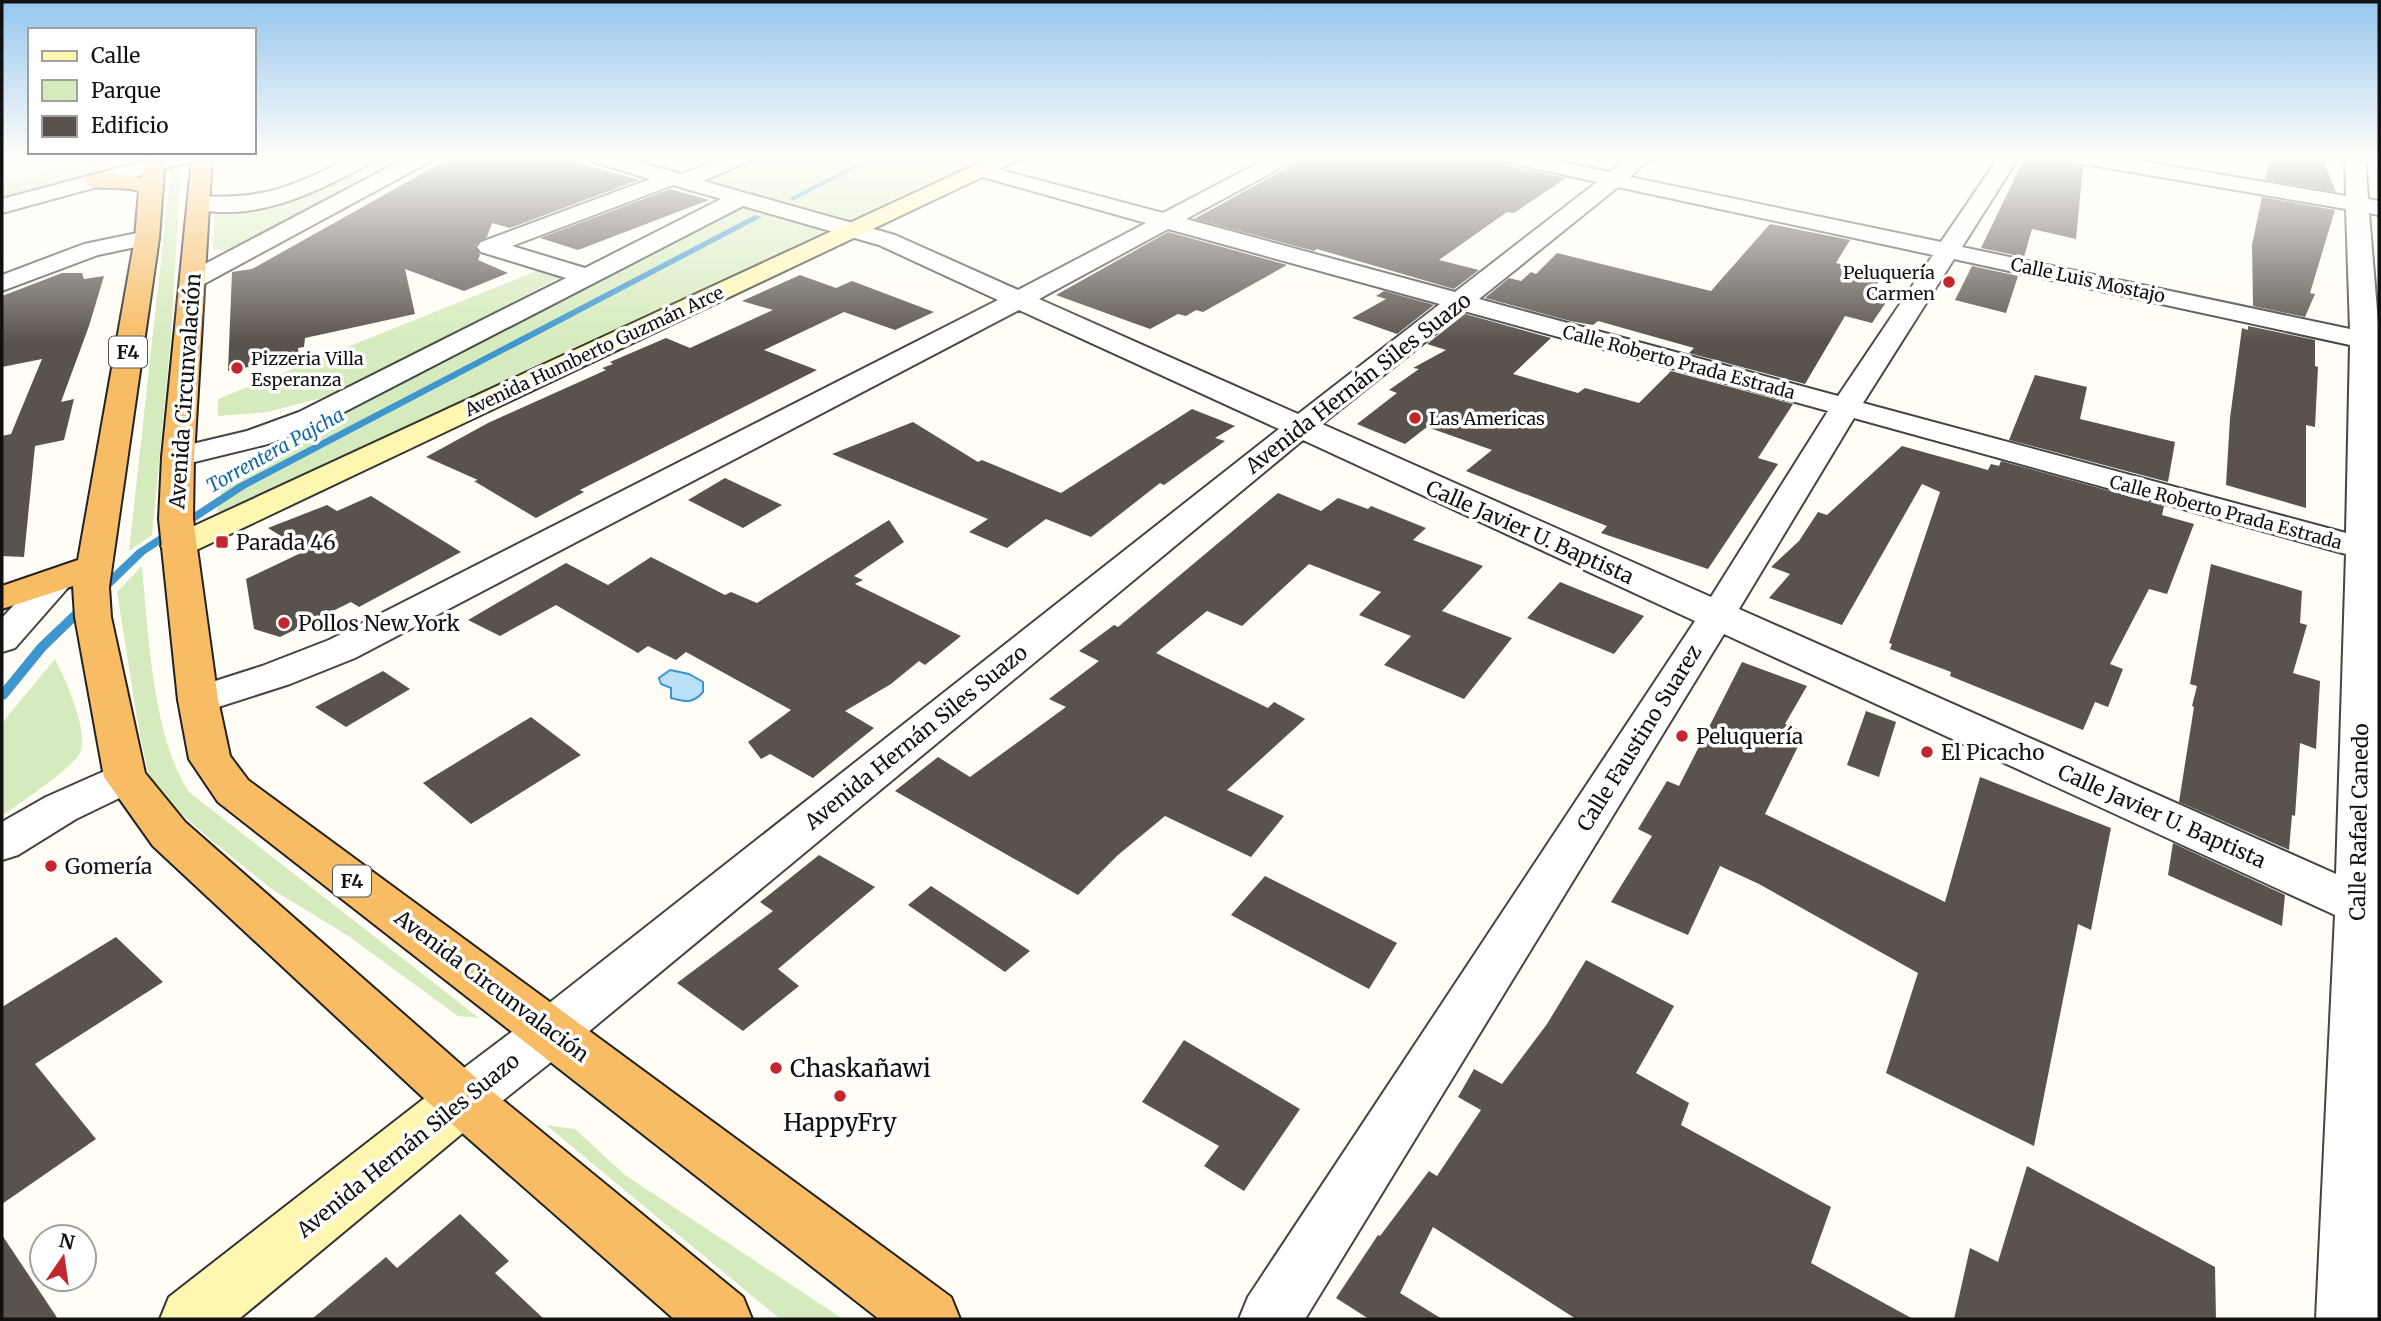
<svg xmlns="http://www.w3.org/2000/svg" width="2381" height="1321" font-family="Merriweather,serif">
<rect width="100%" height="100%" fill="#fffdf5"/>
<path fill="#d5ebbd" d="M 376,157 L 411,157 L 231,251 L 213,250 L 215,211 L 276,204 L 296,198 Z
M 756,157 L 1000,157 L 857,220 L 846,222 L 707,184 L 707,178 Z
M 94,160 L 104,163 L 100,176 L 92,180 L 2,203 L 2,182 Z
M 181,165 L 171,337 L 152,535 L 129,551 L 171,168 Z
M 739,206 L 821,228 L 824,233 L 229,511 L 217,512 L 224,477 L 444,359 Z
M 544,268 L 562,273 L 561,277 L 333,395 L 267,412 L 218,416 L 218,399 Z
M 142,566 C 148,631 153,739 189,792 L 479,1018 L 458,1016 L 347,935 L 273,890 L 211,840 L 164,798 L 149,775 L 140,737 L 117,592 Z
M 55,659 C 65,679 88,729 81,751 C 75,767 18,804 2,816 L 2,723 Z
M 546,1125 L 575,1129 L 625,1175 L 843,1319 L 780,1319 Z"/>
<path fill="#b9e0f7" stroke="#3f96cf" stroke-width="2" d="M 670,670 L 689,674 L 703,682 L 703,692 C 693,704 685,702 671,698 L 671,688 L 661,684 L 659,678 Z"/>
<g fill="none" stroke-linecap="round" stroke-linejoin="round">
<path fill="#3f96cf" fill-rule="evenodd" d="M 870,157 L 878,157 L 794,200 L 788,199 Z
M 755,215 L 762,217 L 246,488 L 145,554 L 46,650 L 6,699 L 2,700 L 2,688 L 38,644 L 137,550 L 238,484 Z"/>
</g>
<path fill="#5a524d" d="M 472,157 L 559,157 L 639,180 L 510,228 L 492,223 L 487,237 L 475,245 L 480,255 L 478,260 L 508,273 L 464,291 L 405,269 L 415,314 L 305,338 L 304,347 L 298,348 L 299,357 L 228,371 L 232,272 L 252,269 L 450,158 Z
M 1307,157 L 1497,157 L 1501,164 L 1566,178 L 1514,213 L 1507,212 L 1439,260 L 1479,270 L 1454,289 L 1317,249 L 1314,251 L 1194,219 Z
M 2025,157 L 2067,157 L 2071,164 L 2083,166 L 2076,239 L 2032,229 L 2024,257 L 1981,248 Z
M 2270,157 L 2322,157 L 2336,192 L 2265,180 Z
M 670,189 L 709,200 L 578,250 L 540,238 Z
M 2262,197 L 2335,210 L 2310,293 L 2315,294 L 2305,317 L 2253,306 L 2252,245 Z
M 1770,224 L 1850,240 L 1836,263 L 1884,274 L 1872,291 L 1891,295 L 1872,323 L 1845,316 L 1805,384 L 1689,353 L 1694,348 L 1598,321 L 1593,325 L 1570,321 L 1485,298 L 1509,278 L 1521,281 L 1531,272 L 1536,274 L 1557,253 L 1711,291 Z
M 1168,232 L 1287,265 L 1203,312 L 1196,310 L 1186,316 L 1178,314 L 1150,329 L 1056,295 Z
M 1972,266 L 2018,276 L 2006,313 L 1955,300 Z
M 62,273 L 82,273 L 84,279 L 104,276 L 89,326 L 61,402 L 74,399 L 64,440 L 35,446 L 24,557 L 2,556 L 2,436 L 11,434 L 42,359 L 2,367 L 2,296 Z
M 800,275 L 836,288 L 852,281 L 934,312 L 895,330 L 844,312 L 764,350 L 817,370 L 580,490 L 584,492 L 536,518 L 474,481 L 478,480 L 426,457 L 488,423 L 606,370 L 602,368 L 613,364 L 610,362 L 666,338 L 690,348 L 773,310 L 742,301 Z
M 1384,291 L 1434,305 L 1397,334 L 1352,318 L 1386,299 L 1376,296 Z
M 1465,314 L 1551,338 L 1513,374 L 1578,393 L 1585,388 L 1639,403 L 1671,371 L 1793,404 L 1758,458 L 1778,464 L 1708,569 L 1601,533 L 1607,526 L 1466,471 L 1492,450 L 1427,427 L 1405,444 L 1357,424 L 1397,393 L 1389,390 L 1419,369 L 1413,368 L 1446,350 L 1427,344 Z
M 2248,326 L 2315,340 L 2315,366 L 2318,367 L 2315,427 L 2306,425 L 2306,508 L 2226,485 L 2230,418 L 2242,328 L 2248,330 Z
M 2035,375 L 2087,387 L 2080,419 L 2175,442 L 2168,482 L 2009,440 Z
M 1192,409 L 1235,426 L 1215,438 L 1225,441 L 1164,485 L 1160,483 L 1091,537 L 1046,519 L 1007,548 L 969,532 L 988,519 L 832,454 L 913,422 L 978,462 L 982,460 L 1061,493 Z
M 1902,446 L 1988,470 L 1991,464 L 1999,466 L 2001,461 L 2164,506 L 2162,515 L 2194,524 L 2167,594 L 2149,589 L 2110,664 L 2123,669 L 2108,707 L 2095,702 L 2083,730 L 1950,676 L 1951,672 L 1890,649 L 1892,644 L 1889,643 L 1940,492 L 1922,484 L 1842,625 L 1769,598 L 1790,574 L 1771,567 L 1799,541 L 1818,512 L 1827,515 Z
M 725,478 L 782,505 L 743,528 L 688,500 Z
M 1278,493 L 1321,511 L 1338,498 L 1368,509 L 1371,506 L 1426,528 L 1413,540 L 1483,566 L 1442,611 L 1512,638 L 1464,699 L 1384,665 L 1411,636 L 1359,615 L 1381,592 L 1309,564 L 1242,626 L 1207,611 L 1156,653 L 1268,708 L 1274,702 L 1305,719 L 1227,790 L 1284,816 L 1251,857 L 1165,816 L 1118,855 L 1078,895 L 895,791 L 938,757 L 970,777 L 1066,707 L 1049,699 L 1099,661 L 1079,651 L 1114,625 L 1118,627 Z
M 371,496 L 461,552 L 359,607 L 351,602 L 280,637 L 254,629 L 246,579 L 305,551 L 268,528 L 327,505 L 337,511 Z
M 889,520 L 904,542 L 854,576 L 863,580 L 855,584 L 961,636 L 925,665 L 919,661 L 891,684 L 845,711 L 874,728 L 813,778 L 770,754 L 761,759 L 748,742 L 791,710 L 686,652 L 676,660 L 648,646 L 638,653 L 556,605 L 500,636 L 468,620 L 566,563 L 608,585 L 651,557 L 725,595 L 731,592 L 757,603 Z
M 2211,564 L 2302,591 L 2300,623 L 2307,625 L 2293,673 L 2320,681 L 2316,749 L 2300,743 L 2295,816 L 2292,815 L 2289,850 L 2179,802 L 2194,707 L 2192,706 L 2197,686 L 2190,684 Z
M 1560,582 L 1644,616 L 1614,654 L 1527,618 Z
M 1742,662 L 1807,686 L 1785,724 L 1805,732 L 1765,814 L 1945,902 L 1980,777 L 2111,828 L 2091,930 L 2078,924 L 2034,1146 L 1886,1073 L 1918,973 L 1759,884 L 1720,866 L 1688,935 L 1611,902 L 1652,836 L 1638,829 L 1667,781 L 1679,786 Z
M 383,671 L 410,689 L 346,727 L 315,707 Z
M 1866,711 L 1896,722 L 1879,777 L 1847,765 Z
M 531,717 L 581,755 L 471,824 L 423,783 Z
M 2173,843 L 2285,895 L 2282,926 L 2168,875 Z
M 819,855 L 875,887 L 778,969 L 799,986 L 743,1031 L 677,983 L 773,911 L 760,902 Z
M 1265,876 L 1397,943 L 1369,989 L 1231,915 Z
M 931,886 L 1030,951 L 1005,972 L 908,905 Z
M 116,937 L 163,982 L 35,1064 L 96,1139 L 2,1204 L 2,1007 Z
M 1586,960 L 1674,1006 L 1636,1073 L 1689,1103 L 1681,1125 L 1831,1207 L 1811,1263 L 1913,1319 L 1576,1319 L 1433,1227 L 1400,1293 L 1442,1319 L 1369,1319 L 1336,1298 L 1378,1235 L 1380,1236 L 1429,1171 L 1437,1176 L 1481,1110 L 1458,1097 L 1474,1069 L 1502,1084 L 1547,1024 Z
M 1184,1040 L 1300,1109 L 1244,1191 L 1204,1166 L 1219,1146 L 1142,1102 Z
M 2027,1166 L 2215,1267 L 2216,1319 L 1954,1319 L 1970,1248 L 1998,1262 Z
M 460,1214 L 509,1261 L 495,1273 L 544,1319 L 312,1319 L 386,1257 L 397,1268 Z
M 2,1235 L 58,1319 L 2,1319 Z"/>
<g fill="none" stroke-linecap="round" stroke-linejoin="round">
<defs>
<path id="minor" d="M 351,157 L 377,157 L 374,161 C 318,191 257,224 191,208 L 188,203 L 191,198 L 199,196 C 265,200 294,186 351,157 Z
M 408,157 L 434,157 L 431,161 L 202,285 L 193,287 L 184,285 L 181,280 L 184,275 Z
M 587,157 L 620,157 L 682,174 L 724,157 L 752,157 L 749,161 L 703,181 L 895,235 L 1018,290 L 1146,223 L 972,174 L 968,170 L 972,166 L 986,166 L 1163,213 L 1270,157 L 1296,157 L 1293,161 L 1186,219 L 1455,292 L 1597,182 L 1502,161 L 1499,157 L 1539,157 L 1610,172 L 1629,157 L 1652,157 L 1630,177 L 1941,242 L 1999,157 L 2019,157 L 1962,247 L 2350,329 L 2346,209 L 2079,163 L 2072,161 L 2069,157 L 2117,157 L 2346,196 L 2345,157 L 2365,157 L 2368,199 L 2379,201 L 2379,215 L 2369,213 L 2379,335 L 2378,1319 L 2316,1319 L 2335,915 L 1724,634 L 1305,1319 L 1239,1319 L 1248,1297 L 1695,621 L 1303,440 L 570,1047 L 552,1053 L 534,1047 L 526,1031 L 534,1015 L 1279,429 L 1019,310 L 355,658 L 290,684 L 212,709 L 198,713 L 184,709 L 178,700 L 184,691 L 262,666 L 329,640 L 998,300 L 879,245 L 743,206 L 321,424 L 268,444 L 178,466 L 167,464 L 162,457 L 167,450 L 247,431 L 299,412 L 566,278 L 481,252 L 477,247 L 481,242 L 650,179 L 590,161 ZM 673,185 L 721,199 L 585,268 L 512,246 ZM 1618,187 L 1933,255 L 1838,396 L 1479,299 ZM 1168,229 L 1440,304 L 1298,414 L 1039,299 ZM 1954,259 L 2350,345 L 2346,533 L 1863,403 ZM 1464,311 L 1828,411 L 1711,597 L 1322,424 ZM 1854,418 L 2346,554 L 2336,874 L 1739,609 Z
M 147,231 L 155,233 L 159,238 L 155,243 L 98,255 L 2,291 L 2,275 L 84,244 Z
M 54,572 L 67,575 L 72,583 L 15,648 L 2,652 L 2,618 L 41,575 Z
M 125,762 L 140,766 L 146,777 L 140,788 L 76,819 L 18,855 L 2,860 L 2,822 L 46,797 Z"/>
<path id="tertiary" d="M 160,157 L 195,157 L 192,161 L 2,213 L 2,199 Z
M 552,1009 L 570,1015 L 578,1031 L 570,1047 L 482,1117 L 463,1124 L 444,1117 L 436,1100 L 444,1083 L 534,1015 Z"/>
<path id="secondary" d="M 992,157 L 1019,157 L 1016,161 L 190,553 L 178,556 L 166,553 L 161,546 L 166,539 Z
M 463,1076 L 482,1083 L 490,1100 L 482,1117 L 239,1319 L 160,1319 L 169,1297 L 444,1083 Z"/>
<path id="trunk" d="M 145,157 L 165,157 L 159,238 L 109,587 L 111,617 L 145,773 L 185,822 L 482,1083 L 743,1297 L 752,1319 L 674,1319 L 444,1117 L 153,846 L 104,777 L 75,617 L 73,586 L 2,609 L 2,586 L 78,560 L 135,238 L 139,191 C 122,186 105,190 88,186 L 85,181 L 88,176 C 105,172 124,174 141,178 Z
M 192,157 L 212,157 L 194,457 L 193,519 L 218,700 L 230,756 L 248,780 L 951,1297 L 960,1319 L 879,1319 L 218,802 L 189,759 L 178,700 L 159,519 L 162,457 Z"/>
</defs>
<use href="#minor" stroke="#444" stroke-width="4"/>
<use href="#tertiary" stroke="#444" stroke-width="4"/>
<use href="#secondary" stroke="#333" stroke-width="4"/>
<use href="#trunk" stroke="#222" stroke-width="4"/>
<use href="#minor" fill="#fff" fill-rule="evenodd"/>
<use href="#tertiary" fill="#fff" fill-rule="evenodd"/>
<use href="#secondary" fill="#fff6b0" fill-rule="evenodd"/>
<use href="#trunk" fill="#f7bc64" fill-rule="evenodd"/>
</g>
<linearGradient id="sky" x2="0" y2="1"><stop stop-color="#95c6ee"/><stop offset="0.46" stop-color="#fffefa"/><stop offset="1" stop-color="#fffefa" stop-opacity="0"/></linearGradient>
<rect width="2381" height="342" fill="url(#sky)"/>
<g fill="#c4262e" stroke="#fff" stroke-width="2.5">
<circle cx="1949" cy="282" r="7"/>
<circle cx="237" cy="368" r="7"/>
<circle cx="1415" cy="418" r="7"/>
<rect x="215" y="535" width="14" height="14" rx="3.5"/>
<circle cx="284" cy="623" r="7"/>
<circle cx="1682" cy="736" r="7"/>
<circle cx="1927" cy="752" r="7"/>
<circle cx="51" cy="866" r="7"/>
<circle cx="776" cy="1068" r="7"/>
<circle cx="840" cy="1096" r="7"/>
</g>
<g text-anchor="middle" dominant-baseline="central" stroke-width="7" stroke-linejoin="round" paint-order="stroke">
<g font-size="18" fill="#111" stroke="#fff" text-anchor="start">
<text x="1935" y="272" text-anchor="end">Peluquería<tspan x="1935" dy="21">Carmen</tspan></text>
<text x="251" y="358">Pizzeria Villa<tspan x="251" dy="21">Esperanza</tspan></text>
<text x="1429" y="418">Las Americas</text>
</g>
<g font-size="18" fill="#111" stroke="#fff">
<text transform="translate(2088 280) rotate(12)">Calle Luis Mostajo</text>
<text transform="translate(594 351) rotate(-25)">Avenida Humberto Guzmán Arce</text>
<text transform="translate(1679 362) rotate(15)">Calle Roberto Prada Estrada</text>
<text transform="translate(2226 512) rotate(15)">Calle Roberto Prada Estrada</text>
</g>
<g fill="#fff" stroke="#585858" stroke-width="2">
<rect x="109" y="336.5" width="38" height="31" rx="5"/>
<rect x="333" y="865.5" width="38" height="31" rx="5"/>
</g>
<g font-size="19" font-weight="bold" fill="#111">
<text x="128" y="352">F4</text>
<text x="352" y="881">F4</text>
</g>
<g font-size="19" font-style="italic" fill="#1768a6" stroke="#fff">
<text transform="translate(275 450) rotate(-29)">Torrentera Pajcha</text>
</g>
<g font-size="21" fill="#111" stroke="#fff">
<text transform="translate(1358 383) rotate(-38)">Avenida Hernán Siles Suazo</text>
<text transform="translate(185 391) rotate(-86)">Avenida Circunvalación</text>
<text transform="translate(1530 532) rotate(24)">Calle Javier U. Baptista</text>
<text transform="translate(916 737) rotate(-39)">Avenida Hernán Siles Suazo</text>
<text transform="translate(1639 738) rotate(-58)">Calle Faustino Suarez</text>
<text transform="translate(2162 816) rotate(24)">Calle Javier U. Baptista</text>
<text transform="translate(2359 822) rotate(-89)">Calle Rafael Canedo</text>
<text transform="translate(492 986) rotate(37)">Avenida Circunvalación</text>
<text transform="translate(408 1145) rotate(-39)">Avenida Hernán Siles Suazo</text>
</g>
<g font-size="21" fill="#111" stroke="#fff" text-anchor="start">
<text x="236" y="542">Parada 46</text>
<text x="298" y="623">Pollos New York</text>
<text x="1696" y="736">Peluquería</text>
<text x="1941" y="752">El Picacho</text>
<text x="65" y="866">Gomería</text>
</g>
<g font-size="24" fill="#111" stroke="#fff" text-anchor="start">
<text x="790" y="1068">Chaskañawi</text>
<text x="840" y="1122" text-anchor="middle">HappyFry</text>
</g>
</g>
<rect width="2381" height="1321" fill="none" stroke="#111111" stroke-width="7"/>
<rect x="28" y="28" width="228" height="126" fill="#ffffff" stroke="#a0a0a0" stroke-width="2"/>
<rect x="42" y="51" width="35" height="10" fill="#fff6b0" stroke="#a0a0a0" stroke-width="2"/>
<text x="91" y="63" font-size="21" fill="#111111">Calle</text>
<rect x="42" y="80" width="35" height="21" fill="#d5ebbd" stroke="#a0a0a0" stroke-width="2"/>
<text x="91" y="98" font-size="21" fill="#111111">Parque</text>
<rect x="42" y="116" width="35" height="21" fill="#5a524d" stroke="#a0a0a0" stroke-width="2"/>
<text x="91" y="133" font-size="21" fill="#111111">Edificio</text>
<g transform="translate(63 1258) rotate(13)"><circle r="33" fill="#ffffff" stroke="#a0a0a0" stroke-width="2"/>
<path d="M0-5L12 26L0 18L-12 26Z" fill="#c4262e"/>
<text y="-10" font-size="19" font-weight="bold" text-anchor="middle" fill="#111111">N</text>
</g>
</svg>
